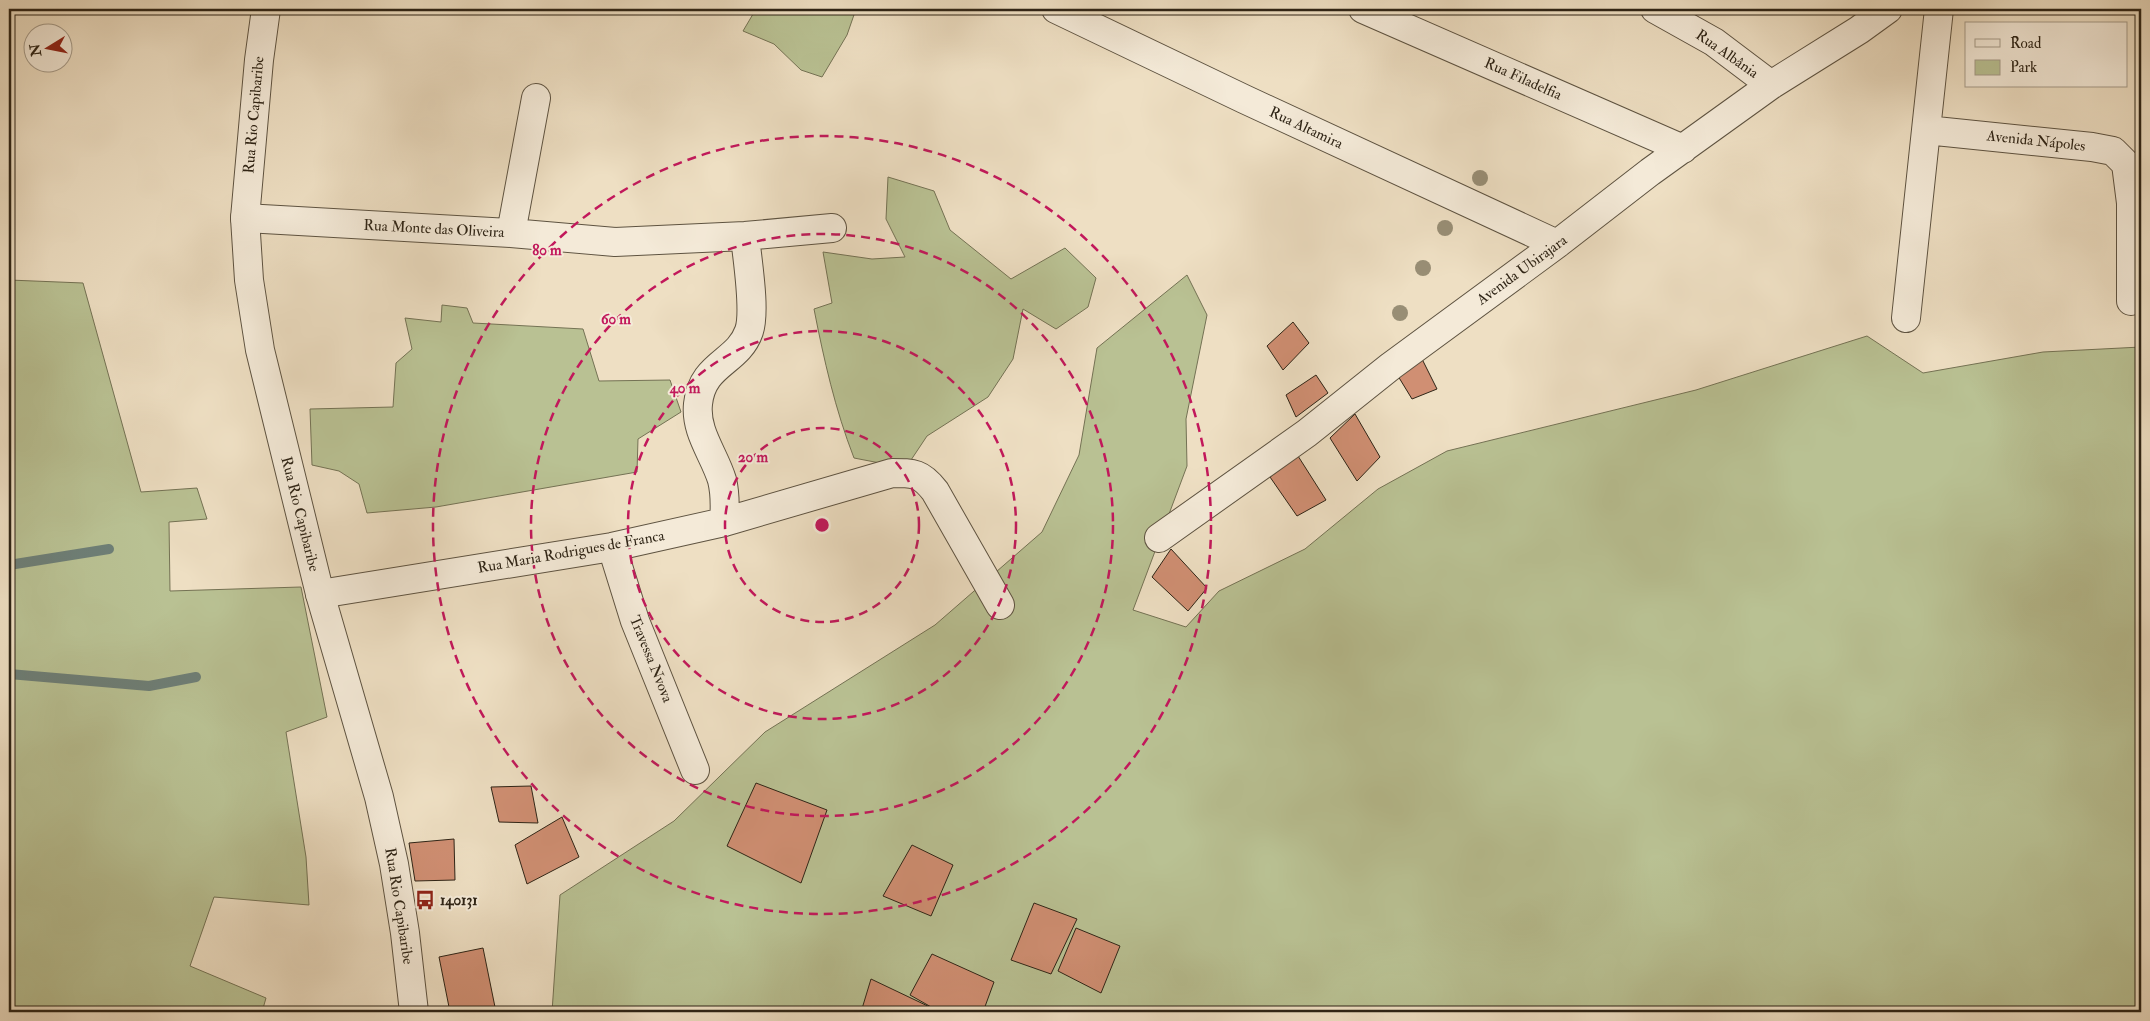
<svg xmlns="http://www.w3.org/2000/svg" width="2150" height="1021" font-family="'IM FELL Double Pica',serif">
<rect width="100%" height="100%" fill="#eedfc3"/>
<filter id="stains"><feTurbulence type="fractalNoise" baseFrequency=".004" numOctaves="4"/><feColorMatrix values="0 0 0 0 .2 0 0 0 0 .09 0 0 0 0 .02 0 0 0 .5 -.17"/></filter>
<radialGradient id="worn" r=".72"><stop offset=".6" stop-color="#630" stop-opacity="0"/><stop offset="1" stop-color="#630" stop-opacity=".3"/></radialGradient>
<path fill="#b9c193" stroke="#747254" d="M 756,9 L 856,9 L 847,35 L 822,77 L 801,70 L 774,44 L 743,31 Z
M 888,177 L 934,191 L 950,230 L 1011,279 L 1065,248 L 1096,278 L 1088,307 L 1056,329 L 1023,309 L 1013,359 L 988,397 L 927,436 L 909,463 L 885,464 L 854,458 C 835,409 824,360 814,309 L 832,303 L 823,252 L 872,259 L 905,257 L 886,219 Z
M 1187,275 L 1207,315 L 1186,419 L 1187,466 L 1133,610 L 1186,627 L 1219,591 L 1305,549 L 1378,489 L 1447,451 L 1696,390 L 1867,336 L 1923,373 L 2043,352 L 2141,347 L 2141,1012 L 552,1012 L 560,895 L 674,821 L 765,732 L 935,625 L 1042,532 L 1079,455 L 1097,348 Z
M 9,280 L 83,283 L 141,492 L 197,488 L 207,519 L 169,522 L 170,591 L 301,587 L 327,717 L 286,732 L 306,857 L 309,905 L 214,897 L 190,966 L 266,998 L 262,1012 L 9,1012 Z
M 442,305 L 467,308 L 473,323 L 583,329 L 599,381 L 670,380 L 681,412 L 638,439 L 637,472 L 436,507 L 367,513 L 359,484 L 339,471 L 312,465 L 310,409 L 393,407 L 396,363 L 412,349 L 405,318 L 441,322 Z"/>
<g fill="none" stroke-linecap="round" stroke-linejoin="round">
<path stroke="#6e7f77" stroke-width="10" d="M 9,565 L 109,549
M 9,674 L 149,686 L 196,677"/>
</g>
<path fill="#d08f73" stroke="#2e2416" d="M 1293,322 L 1309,343 L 1283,370 L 1267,346 Z
M 1422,359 L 1437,389 L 1412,399 L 1398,376 Z
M 1316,375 L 1328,393 L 1296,417 L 1286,395 Z
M 1355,414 L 1380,457 L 1357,481 L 1330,438 Z
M 1298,456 L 1326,500 L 1297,516 L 1270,477 Z
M 1171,549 L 1207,588 L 1188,611 L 1152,577 Z
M 756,783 L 827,810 L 801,883 L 727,846 Z
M 531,786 L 538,823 L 499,822 L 491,787 Z
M 562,817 L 579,857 L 527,884 L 515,845 Z
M 454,839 L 455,880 L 415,881 L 409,843 Z
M 912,845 L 953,865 L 931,916 L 883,896 Z
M 1034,903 L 1077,919 L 1051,974 L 1011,960 Z
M 1076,928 L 1120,946 L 1101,993 L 1058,971 Z
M 483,948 L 496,1012 L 450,1012 L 439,957 Z
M 932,954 L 994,982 L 983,1012 L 940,1012 L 910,995 Z
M 871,979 L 934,1009 L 933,1012 L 861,1012 Z"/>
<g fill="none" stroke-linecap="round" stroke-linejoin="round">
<defs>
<path id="minor" d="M 1056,9 L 1244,99 L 1557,244
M 1363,9 L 1683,149
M 1655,9 L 1714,42 L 1771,85
M 1939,9 L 1926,130 L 2092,147 L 2113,151 L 2126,164 L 2131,203 L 2131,301
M 245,218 L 511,233 L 615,242 L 745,236 L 832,228
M 511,233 L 536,98
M 1906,318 L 1926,130
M 724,522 C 725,509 725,492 722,480 C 714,454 695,432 698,404 C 702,363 738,363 749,331 C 756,310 747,259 745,236
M 1159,538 L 1307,433 L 1391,366 L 1557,244 L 1650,172 L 1771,85 L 1859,30 L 1888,9
M 612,547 L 635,621 L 695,770
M 320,594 L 612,547 L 724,522 L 892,473 C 914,473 921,473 935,491 L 1000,605"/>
<path id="tertiary" d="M 266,9 L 259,60 L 245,218 L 249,280 L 260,350 L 320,594 L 379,797 L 394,864 L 405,933 L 414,1012"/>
</defs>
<use href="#minor" stroke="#5e5341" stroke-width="30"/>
<use href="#tertiary" stroke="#5e5341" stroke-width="30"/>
<use href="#minor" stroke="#f4ead8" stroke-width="28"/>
<use href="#tertiary" stroke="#f4ead8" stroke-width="28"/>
</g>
<g fill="#988e75">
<circle cx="1480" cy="178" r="8"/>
<circle cx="1445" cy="228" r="8"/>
<circle cx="1423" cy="268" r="8"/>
<circle cx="1400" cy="313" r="8"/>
</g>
<g fill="none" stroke="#c2185b" stroke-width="2.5" stroke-dasharray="9 6">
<circle cx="822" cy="525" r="97"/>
<circle cx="822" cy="525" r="194"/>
<circle cx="822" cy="525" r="291"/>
<circle cx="822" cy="525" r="389"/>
</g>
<defs>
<symbol id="bus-bare" viewBox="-9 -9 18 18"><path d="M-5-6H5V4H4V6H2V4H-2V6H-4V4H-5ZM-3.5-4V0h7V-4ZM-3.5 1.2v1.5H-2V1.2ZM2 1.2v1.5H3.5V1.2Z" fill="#8f2418" stroke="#f4ead8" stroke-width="2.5" paint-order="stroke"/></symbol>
</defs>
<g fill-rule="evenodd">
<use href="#bus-bare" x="411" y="886" width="28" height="28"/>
</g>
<g text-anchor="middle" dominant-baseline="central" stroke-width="4" stroke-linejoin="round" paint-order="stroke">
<g font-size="15" fill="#2e2416" stroke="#f4ead8">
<text transform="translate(1727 54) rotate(35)">Rua Albânia</text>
<text transform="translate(1523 79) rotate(24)">Rua Filadelfia</text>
<text transform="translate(254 115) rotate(-85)">Rua Rio Capibaribe</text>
<text transform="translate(1306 128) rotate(25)">Rua Altamira</text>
<text transform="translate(2036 141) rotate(6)">Avenida Nápoles</text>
<text transform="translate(434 229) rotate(3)">Rua Monte das Oliveira</text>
<text transform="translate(1522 270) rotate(-36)">Avenida Ubirajara</text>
<text transform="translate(300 514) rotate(76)">Rua Rio Capibaribe</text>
<text transform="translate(571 552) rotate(-10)">Rua Maria Rodrigues de Franca</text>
<text transform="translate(651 659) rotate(68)">Travessa Nvova</text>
<text transform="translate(399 906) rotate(81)">Rua Rio Capibaribe</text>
</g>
<g font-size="15" font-weight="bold" fill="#2e2416" stroke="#f4ead8" text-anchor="start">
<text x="440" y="900">140131</text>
</g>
</g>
<circle cx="822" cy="525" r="8" fill="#c2185b" stroke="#f4ead8" stroke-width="2.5"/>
<g font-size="15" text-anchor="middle" font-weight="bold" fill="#c2185b" stroke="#f4ead8" stroke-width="4" stroke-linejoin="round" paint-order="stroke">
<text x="547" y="255">80 m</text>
<text x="616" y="324">60 m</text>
<text x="685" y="393">40 m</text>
<text x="753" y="462">20 m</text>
</g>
<rect width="2150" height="1021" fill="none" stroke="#eedfc3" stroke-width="30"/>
<rect x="10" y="10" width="2130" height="1001" fill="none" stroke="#2e2416" stroke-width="2.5"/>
<rect x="15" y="15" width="2120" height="991" fill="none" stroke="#2e2416"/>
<rect x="1965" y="22" width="162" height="65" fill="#f4ead8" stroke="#a59b8a"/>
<rect x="1975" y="39" width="25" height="8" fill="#f4ead8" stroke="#a59b8a"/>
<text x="2010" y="48" font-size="15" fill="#2e2416">Road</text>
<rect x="1975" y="60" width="25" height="15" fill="#b9c193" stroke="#a59b8a"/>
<text x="2010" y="72" font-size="15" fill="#2e2416">Park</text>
<g transform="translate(48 48) rotate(260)"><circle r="24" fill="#f4ead8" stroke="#a59b8a"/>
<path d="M0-4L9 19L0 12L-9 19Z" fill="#8f2418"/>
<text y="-8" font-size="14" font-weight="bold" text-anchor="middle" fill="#2e2416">N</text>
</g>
<rect width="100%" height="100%" filter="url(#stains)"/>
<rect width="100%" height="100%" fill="url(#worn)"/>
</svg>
